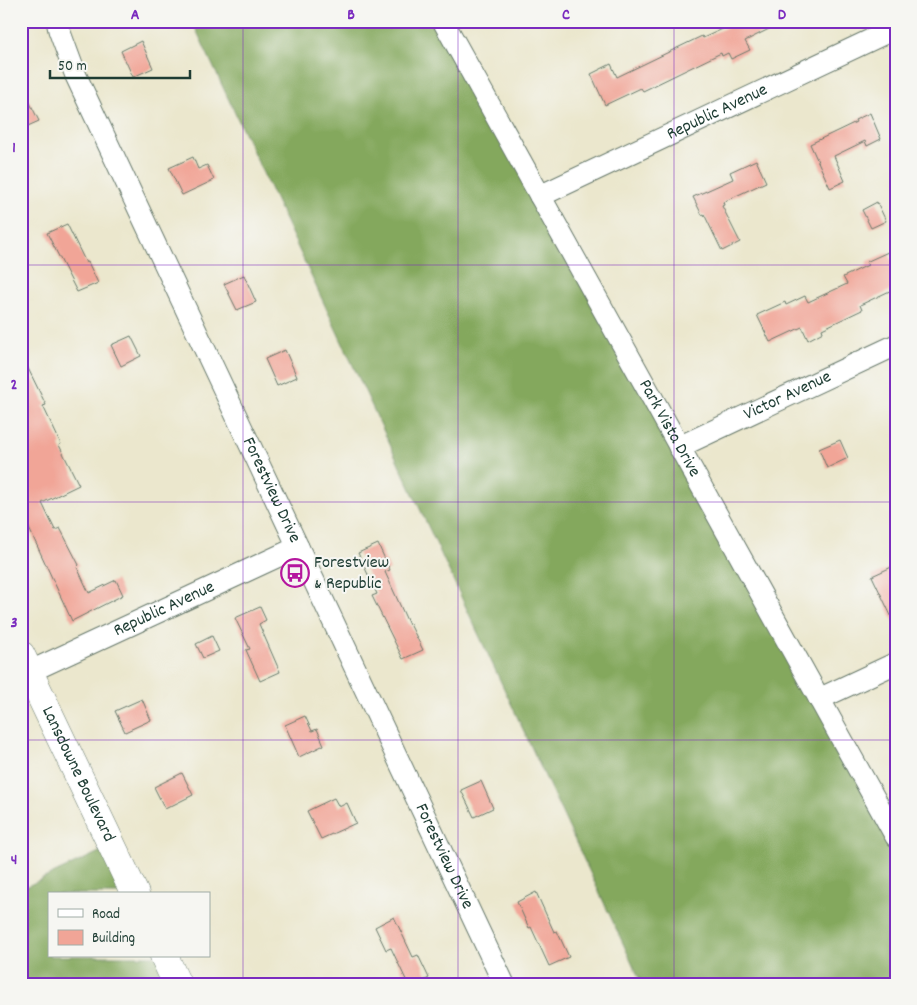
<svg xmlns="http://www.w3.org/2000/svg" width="917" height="1005" font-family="Dekko,sans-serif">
<rect width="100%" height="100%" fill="#f6f6f2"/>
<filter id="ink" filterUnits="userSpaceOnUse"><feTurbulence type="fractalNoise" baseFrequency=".02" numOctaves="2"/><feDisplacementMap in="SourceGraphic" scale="10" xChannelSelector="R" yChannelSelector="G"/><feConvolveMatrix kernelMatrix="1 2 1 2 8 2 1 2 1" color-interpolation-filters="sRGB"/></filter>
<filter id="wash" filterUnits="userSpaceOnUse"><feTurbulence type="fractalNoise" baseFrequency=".0096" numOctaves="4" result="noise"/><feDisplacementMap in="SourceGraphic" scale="20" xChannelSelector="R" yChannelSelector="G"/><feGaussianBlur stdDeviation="1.12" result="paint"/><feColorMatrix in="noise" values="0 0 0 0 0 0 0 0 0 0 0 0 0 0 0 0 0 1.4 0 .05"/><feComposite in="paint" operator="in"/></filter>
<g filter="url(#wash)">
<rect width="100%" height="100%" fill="#ebe7cd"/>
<path fill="#84a85d" stroke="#527248" d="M 192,21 L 443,21 L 896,837 L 896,984 L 642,984 Z
M 112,846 L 135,894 L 49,894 L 49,956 L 164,956 L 176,984 L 21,984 L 21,889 Z"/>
<g id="blocks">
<path fill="#f1a597" d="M 740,21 L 785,21 L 745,41 L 750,50 L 731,59 L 728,53 L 722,56 L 721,53 L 643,91 L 641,88 L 605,105 L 591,74 L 611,64 L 617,77 L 702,36 L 703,38 Z
M 141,41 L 153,68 L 133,77 L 121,51 Z
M 21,85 L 39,121 L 21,129 Z
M 870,113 L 881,139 L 867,146 L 865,141 L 834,156 L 845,181 L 830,188 L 810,144 L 856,122 L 855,120 Z
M 193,157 L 198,169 L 207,165 L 214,180 L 182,195 L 169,168 Z
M 756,160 L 766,182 L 723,202 L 724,205 L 722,206 L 740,242 L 722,251 L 704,214 L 702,215 L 693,197 L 733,179 L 730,172 Z
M 877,202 L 886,221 L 871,228 L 862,210 Z
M 67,224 L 86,263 L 88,262 L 98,283 L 77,292 L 47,233 Z
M 888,252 L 896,268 L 896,288 L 860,305 L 862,310 L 822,329 L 823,332 L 808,340 L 802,327 L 770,342 L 757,315 L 785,302 L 786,305 L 805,296 L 808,302 L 847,284 L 843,277 L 868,265 L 866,262 Z
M 244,275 L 256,302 L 237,310 L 224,284 Z
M 131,336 L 141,356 L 121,366 L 111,345 Z
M 285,350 L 297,377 L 277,386 L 265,359 Z
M 21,354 L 46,405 L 43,406 L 61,444 L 59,445 L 79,485 L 42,503 L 55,530 L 60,528 L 79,565 L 77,567 L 89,593 L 116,580 L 123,595 L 72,621 L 21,511 Z
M 840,440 L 848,458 L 827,468 L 819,449 Z
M 378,544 L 390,570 L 385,572 L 409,625 L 410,624 L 423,650 L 403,659 L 372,596 L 377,594 L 358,553 Z
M 896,565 L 896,626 L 872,576 Z
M 260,607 L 266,620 L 259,624 L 280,672 L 260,681 L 246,650 L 250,649 L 235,618 Z
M 212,636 L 219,651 L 203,658 L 196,644 Z
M 142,699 L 151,720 L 125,732 L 115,711 Z
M 305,716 L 312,731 L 317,729 L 324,745 L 299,757 L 285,725 Z
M 182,773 L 193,795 L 165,809 L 154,787 Z
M 481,781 L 493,808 L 474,817 L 461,790 Z
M 334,798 L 339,807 L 347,803 L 356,823 L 321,839 L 307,811 Z
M 536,892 L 554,932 L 557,931 L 569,957 L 549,966 L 531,927 L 529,928 L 517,902 Z
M 394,917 L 413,957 L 418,955 L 429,978 L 418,984 L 408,984 L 391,948 L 386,950 L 375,927 Z"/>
</g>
</g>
<g filter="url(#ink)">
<use href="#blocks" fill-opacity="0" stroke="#66786a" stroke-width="1"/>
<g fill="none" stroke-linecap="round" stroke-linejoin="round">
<defs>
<g id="street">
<path id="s1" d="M 57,21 L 59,30 L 76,76 L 504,984"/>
<path id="s2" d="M 443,21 L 896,837"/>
<path id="s3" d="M 540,196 L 896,28"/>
<path id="s4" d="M 679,447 L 896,345"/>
<path id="s5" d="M 29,672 L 298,547"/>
<path d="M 819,699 L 896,663"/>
</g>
<g id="secondary">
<path id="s6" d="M 21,655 L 135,894"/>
<path d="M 164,956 L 177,984"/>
</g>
</defs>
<use href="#street" stroke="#66786a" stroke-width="23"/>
<use href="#secondary" stroke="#66786a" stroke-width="29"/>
<use href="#street" stroke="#fff" stroke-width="21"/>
<use href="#secondary" stroke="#fff" stroke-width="28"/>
</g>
</g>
<path fill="none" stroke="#7b2cbf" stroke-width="1" stroke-opacity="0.55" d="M 243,21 L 243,984M 458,21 L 458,984M 674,21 L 674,984M 21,265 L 896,265M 21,502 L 896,502M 21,740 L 896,740"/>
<defs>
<symbol id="bus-ring" viewBox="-11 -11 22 22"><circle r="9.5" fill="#f6f6f2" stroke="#b5179e" stroke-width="1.5"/><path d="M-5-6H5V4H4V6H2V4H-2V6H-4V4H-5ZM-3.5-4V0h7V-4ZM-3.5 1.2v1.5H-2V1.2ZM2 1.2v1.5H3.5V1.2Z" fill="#b5179e"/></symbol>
</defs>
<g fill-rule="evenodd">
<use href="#bus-ring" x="279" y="557" width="32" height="32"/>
</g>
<g text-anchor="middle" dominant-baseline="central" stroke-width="4" stroke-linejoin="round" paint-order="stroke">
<g font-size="18" fill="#1f3d34" stroke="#f6f6f2">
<text stroke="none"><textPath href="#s3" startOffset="196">Republic Avenue</textPath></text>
<text stroke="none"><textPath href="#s4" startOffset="120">Victor Avenue</textPath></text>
<text stroke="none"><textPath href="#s2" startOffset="466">Park Vista Drive</textPath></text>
<text stroke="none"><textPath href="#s1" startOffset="516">Forestview Drive</textPath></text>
<text stroke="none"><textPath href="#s5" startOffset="149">Republic Avenue</textPath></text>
<text stroke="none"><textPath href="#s6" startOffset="132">Lansdowne Boulevard</textPath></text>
<text stroke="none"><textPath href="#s1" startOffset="921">Forestview Drive</textPath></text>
</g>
<g font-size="18" fill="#1f3d34" stroke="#f6f6f2" text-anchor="start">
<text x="314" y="563">Forestview<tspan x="314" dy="21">&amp; Republic</tspan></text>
</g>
</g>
<rect width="917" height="1005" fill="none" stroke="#f6f6f2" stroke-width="55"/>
<rect x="48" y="892" width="162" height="65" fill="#f6f6f2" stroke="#a0aca6"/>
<rect x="58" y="909" width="25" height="8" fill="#ffffff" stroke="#a0aca6"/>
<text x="92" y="918" font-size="15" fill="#1f3d34">Road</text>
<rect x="58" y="930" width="25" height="15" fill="#f1a597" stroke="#a0aca6"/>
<text x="92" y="942" font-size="15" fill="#1f3d34">Building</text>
<path d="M50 70v8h140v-8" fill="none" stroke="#1f3d34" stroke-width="2.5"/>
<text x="58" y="70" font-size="15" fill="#1f3d34" stroke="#f6f6f2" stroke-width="4" paint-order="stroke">50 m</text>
<rect x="28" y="28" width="862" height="950" fill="none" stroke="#7b2cbf" stroke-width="2"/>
<g font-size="16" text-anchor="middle" font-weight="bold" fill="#7b2cbf">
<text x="135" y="19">A</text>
<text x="351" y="19">B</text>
<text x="566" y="19">C</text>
<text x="782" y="19">D</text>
<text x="14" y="152">1</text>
<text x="14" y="389">2</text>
<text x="14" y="627">3</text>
<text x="14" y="864">4</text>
</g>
</svg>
